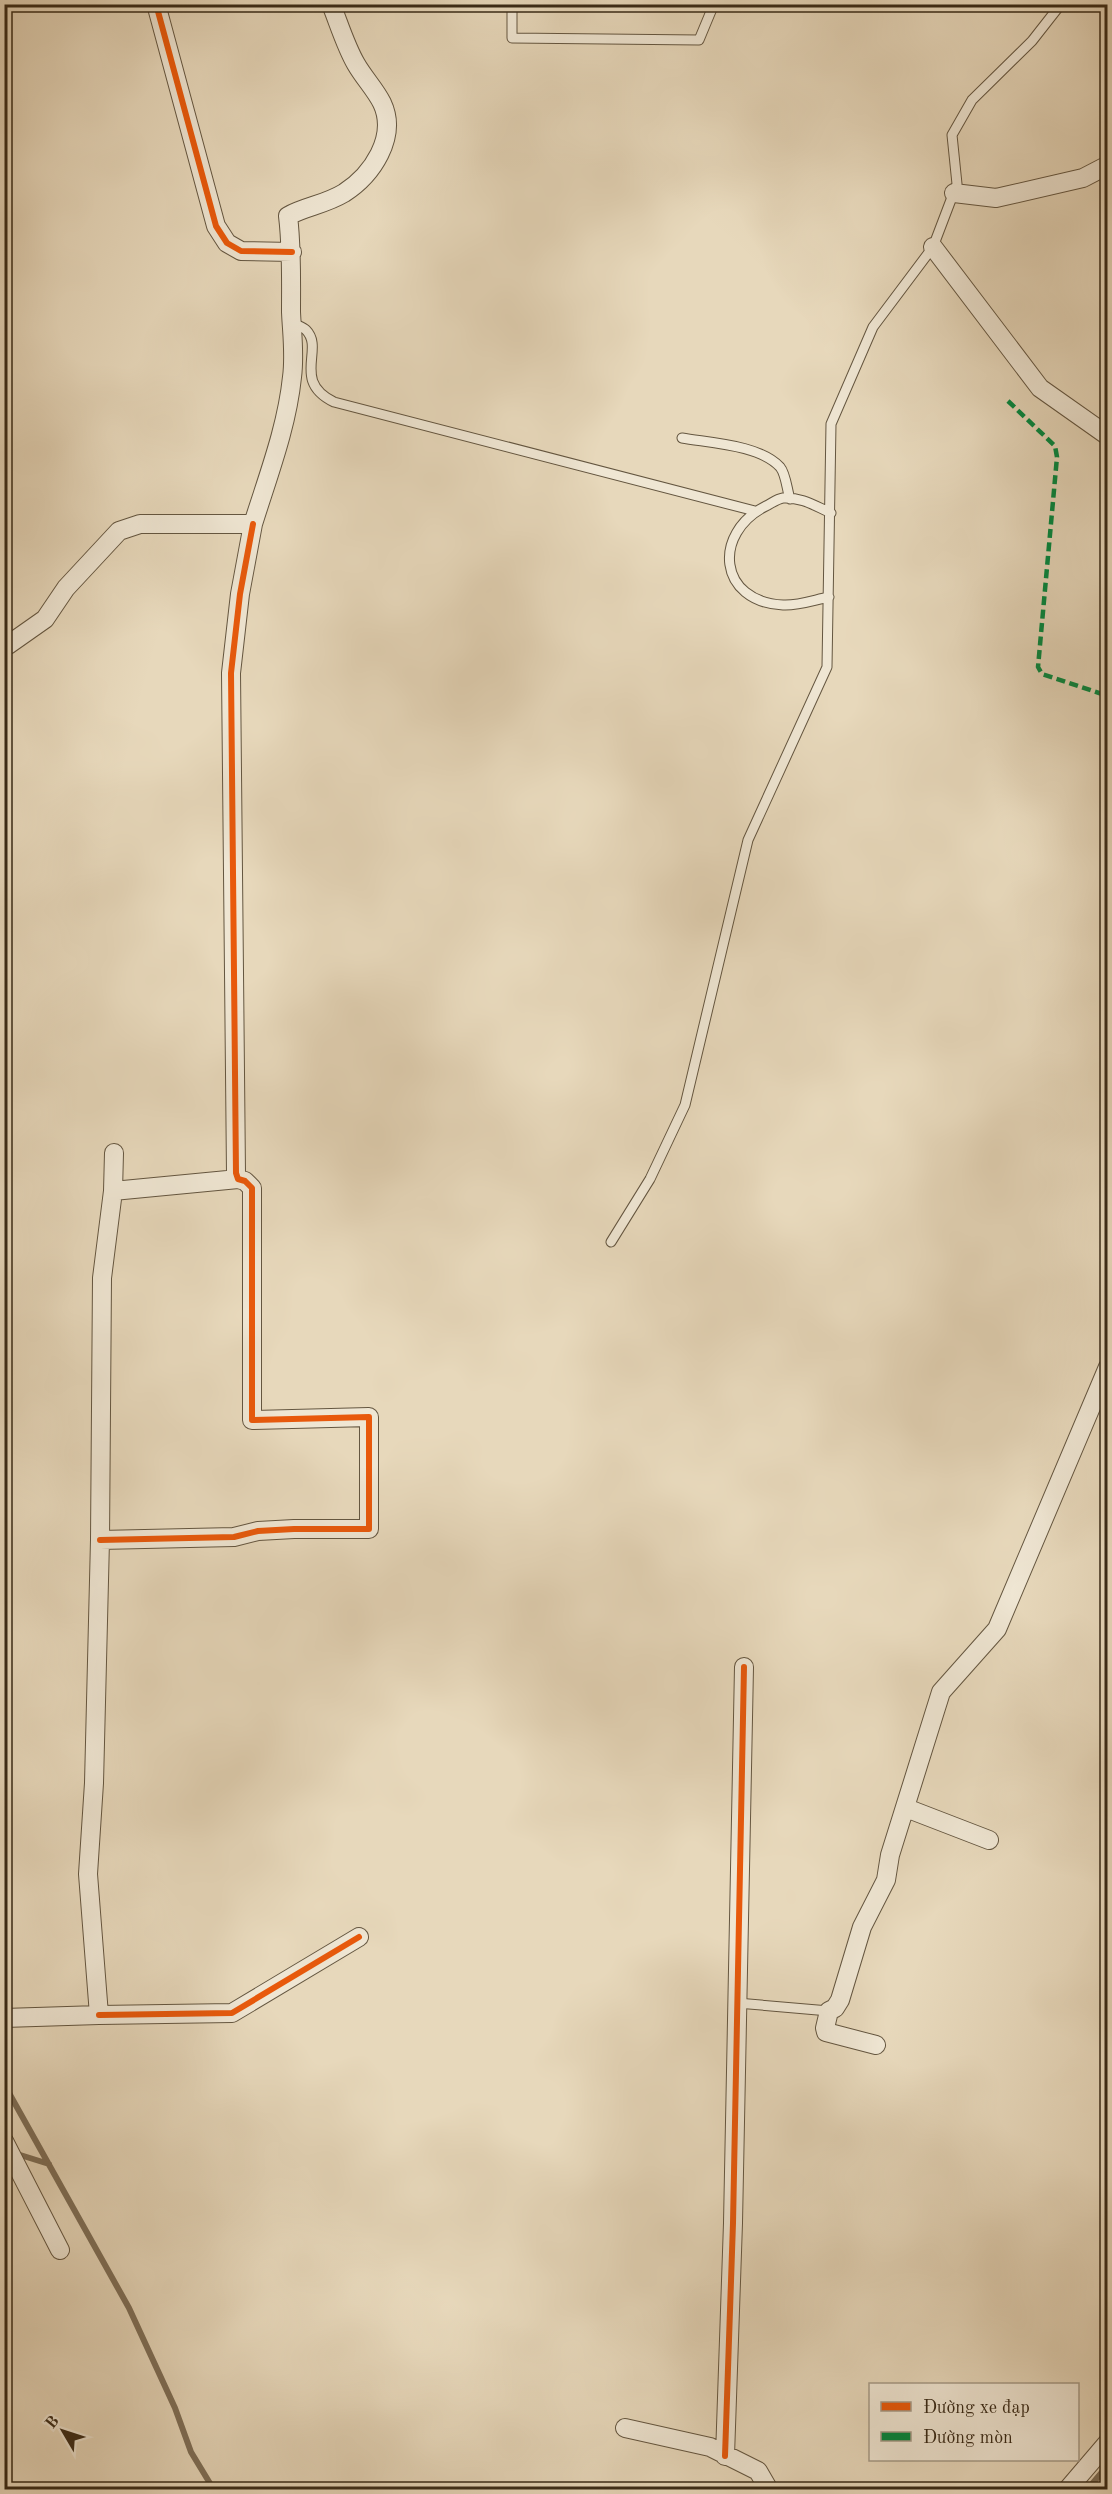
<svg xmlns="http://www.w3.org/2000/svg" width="1112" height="2494" font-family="'Old Standard TT',serif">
<rect width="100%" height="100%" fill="#e7d8bb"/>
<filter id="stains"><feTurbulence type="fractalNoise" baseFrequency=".00333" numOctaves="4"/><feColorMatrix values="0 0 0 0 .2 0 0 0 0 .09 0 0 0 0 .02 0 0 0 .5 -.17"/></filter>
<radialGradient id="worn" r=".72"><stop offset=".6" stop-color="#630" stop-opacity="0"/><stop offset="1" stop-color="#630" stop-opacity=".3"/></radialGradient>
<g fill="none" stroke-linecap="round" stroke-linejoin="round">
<path stroke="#7e6f58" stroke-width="6" d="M 4,2084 L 129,2308 L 175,2408 L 191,2452 L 214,2490
M 17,2154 L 49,2164
M 1087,2490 L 1108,2465"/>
<defs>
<path id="lane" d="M 512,4 L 512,38 L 699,40 L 714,4
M 293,323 C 296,325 303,327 306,330 C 325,349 291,381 334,402 L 755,511
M 682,438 C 710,443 760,445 780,467 C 786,474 787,490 790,499
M 829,597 C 814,600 797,606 783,605 C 718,602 712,533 766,506 C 772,503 777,499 783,498 C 802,497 815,506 831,513
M 1107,960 L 1108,961
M 611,1242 L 650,1179 L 685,1105 L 748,840 L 827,667 L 831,424 L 873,327 L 933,247 L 957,184 L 952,135 L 972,100 L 1032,41 L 1061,4
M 737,2003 L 829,2011"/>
<path id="street" d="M 156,4 L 216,226 L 227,243 L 241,251 L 292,252
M 954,193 L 996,198 L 1083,178 L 1108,165
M 933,247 L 1040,388 L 1108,436
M 4,645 L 8,645 L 45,619 L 66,588 L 119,531 L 140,524 L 253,524 C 268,476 287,427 292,377 C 295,355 292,334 291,312 C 291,280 292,248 288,216 C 306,206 324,205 344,193 C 372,175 398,137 382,103 C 375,89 364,78 356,64 C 346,47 339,24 331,4
M 113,1191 L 238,1179
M 100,1540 L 234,1537 L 258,1531 L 294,1529 L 369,1529 L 369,1417 L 252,1420 L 252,1188 L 245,1181 L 238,1179 L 236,1173 L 231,673 L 240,594 L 253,524
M 906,1808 L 989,1840
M 99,2015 L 232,2013 L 359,1937
M 4,2018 L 99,2015 L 88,1874 L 94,1783 L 100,1540 L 102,1278 L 113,1191 L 114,1153
M 876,2045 L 826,2032 L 825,2028 L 829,2011 L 835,2008 L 840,2000 L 862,1927 L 886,1880 L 890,1855 L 941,1692 L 997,1629 L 1108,1367
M 4,2141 L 60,2250
M 625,2428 L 710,2447 L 758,2471 L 769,2490
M 725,2456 L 733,2223 L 744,1667
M 1067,2490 L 1108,2442
M 1105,2490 L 1108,2487"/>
</defs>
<use href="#lane" stroke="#645640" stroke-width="11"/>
<use href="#street" stroke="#645640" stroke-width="20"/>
<use href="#lane" stroke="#efe6d3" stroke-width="9"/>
<use href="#street" stroke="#efe6d3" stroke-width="18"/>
<path stroke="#00873e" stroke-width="4.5" stroke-dasharray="9 4.5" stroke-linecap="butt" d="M 1008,401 L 1055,446 L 1057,457 L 1038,667 L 1042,674 L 1108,696"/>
<defs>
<path id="cycleway" d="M 156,4 L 216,226 L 227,243 L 241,251 L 292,252
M 100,1540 L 234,1537 L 258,1531 L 294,1529 L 369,1529 L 369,1417 L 252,1420 L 252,1188 L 245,1181 L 238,1179 L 236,1173 L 231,673 L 240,594 L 253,524
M 99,2015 L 232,2013 L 359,1937
M 725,2456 L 733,2223 L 744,1667"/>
</defs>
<use href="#cycleway" stroke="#efe6d3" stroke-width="10"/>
<use href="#cycleway" stroke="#e8590c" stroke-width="6"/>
</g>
<rect width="1112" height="2494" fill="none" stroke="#e7d8bb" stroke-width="24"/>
<rect x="6" y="6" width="1100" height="2482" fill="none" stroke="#392a17" stroke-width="3"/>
<rect x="12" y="12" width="1088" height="2470" fill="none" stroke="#392a17" stroke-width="1.5"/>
<rect x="869" y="2383" width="210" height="78" fill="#efe6d3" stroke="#a69b88" stroke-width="1.5"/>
<rect x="881" y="2402" width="30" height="9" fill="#e8590c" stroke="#a69b88" stroke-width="1.5"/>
<text x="923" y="2413" font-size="18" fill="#392a17">Đường xe đạp</text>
<rect x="881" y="2432" width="30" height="9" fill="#00873e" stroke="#a69b88" stroke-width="1.5"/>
<text x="923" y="2443" font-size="18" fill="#392a17">Đường mòn</text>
<g transform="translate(63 2431) rotate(309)" stroke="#efe6d3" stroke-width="4.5" paint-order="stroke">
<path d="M0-4.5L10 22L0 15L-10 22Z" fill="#392a17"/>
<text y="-9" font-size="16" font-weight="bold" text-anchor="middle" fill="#392a17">B</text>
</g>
<rect width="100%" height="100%" filter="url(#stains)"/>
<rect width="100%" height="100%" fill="url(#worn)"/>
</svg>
